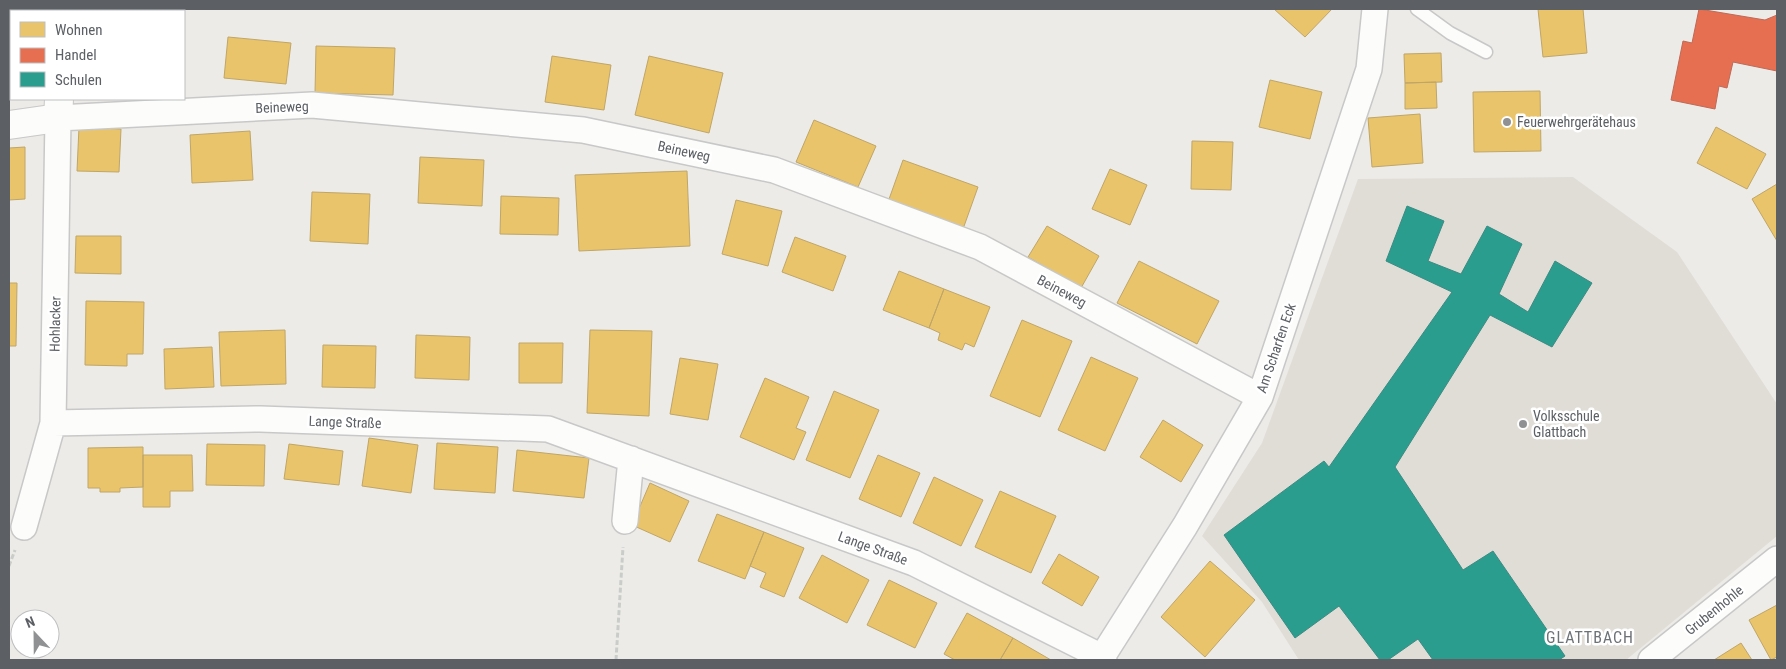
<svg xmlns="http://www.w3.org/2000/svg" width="1786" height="669" font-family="'Roboto Condensed',sans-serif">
<rect width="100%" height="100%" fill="#edebe7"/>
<path fill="#e0ddd7" d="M 1573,177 L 1677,252 L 1777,404 L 1777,536 L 1626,660 L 1299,660 L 1262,602 L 1202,536 L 1262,443 L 1358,179 Z"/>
<path fill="#e9c46a" stroke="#bfa668" d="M 92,9 L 142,9 L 142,11 L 92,11 Z
M 1274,9 L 1332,9 L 1305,37 Z
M 1538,9 L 1583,9 L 1587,53 L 1543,57 Z
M 228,37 L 291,43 L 286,84 L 224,78 Z
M 316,46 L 395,48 L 393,95 L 315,93 Z
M 1441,53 L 1442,82 L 1405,83 L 1404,54 Z
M 552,56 L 611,65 L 604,110 L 545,102 Z
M 649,56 L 723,73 L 709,133 L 635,115 Z
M 1270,80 L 1322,92 L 1310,139 L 1259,127 Z
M 1436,82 L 1437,108 L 1405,109 L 1405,83 Z
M 1540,91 L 1541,151 L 1474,152 L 1473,92 Z
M 1420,114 L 1423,163 L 1372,167 L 1368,118 Z
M 814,120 L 876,146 L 858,187 L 796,162 Z
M 79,127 L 121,129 L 119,172 L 77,171 Z
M 1716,127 L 1766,154 L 1747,189 L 1697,163 Z
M 250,131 L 253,180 L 192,183 L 190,135 Z
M 1192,141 L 1233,142 L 1231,190 L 1191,189 Z
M 25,147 L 25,199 L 9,200 L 9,148 Z
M 420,157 L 484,160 L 482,206 L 418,203 Z
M 903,160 L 978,187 L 963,229 L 888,202 Z
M 1110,169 L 1147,185 L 1130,225 L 1092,209 Z
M 687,171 L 690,246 L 579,251 L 575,175 Z
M 1777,184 L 1777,241 L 1752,199 Z
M 312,192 L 370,194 L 368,244 L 310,241 Z
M 501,196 L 559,198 L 558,235 L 500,234 Z
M 736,200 L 782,211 L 768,266 L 722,254 Z
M 1047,226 L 1099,256 L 1081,288 L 1028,257 Z
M 76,236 L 121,236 L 121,274 L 75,273 Z
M 795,237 L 846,256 L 833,291 L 782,272 Z
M 1139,261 L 1219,301 L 1197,344 L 1117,303 Z
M 899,271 L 944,289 L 929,328 L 883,310 Z
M 9,283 L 17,283 L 16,346 L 9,346 Z
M 944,289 L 990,307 L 974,347 L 965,343 L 962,350 L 938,340 L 940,333 L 929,328 Z
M 86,301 L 144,302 L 143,354 L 127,354 L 127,366 L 85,365 Z
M 1022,320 L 1072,341 L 1040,417 L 990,396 Z
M 285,330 L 286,384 L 221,386 L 219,332 Z
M 590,330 L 652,331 L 649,416 L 587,413 Z
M 416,335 L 470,337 L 469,380 L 415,378 Z
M 519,343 L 563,343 L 562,383 L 519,383 Z
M 323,345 L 376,346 L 375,388 L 322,387 Z
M 212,347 L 214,387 L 165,389 L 164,349 Z
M 1091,357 L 1138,378 L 1105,451 L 1058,430 Z
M 680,358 L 718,364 L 708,420 L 670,414 Z
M 765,378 L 809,397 L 796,428 L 806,432 L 794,460 L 740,437 Z
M 834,391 L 879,410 L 850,478 L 806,460 Z
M 1163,420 L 1203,445 L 1181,482 L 1140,457 Z
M 369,438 L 418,445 L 411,493 L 362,486 Z
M 437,443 L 498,447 L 495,493 L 434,489 Z
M 207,444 L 265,445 L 264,486 L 206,485 Z
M 289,444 L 343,451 L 339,485 L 284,479 Z
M 143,447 L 143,487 L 120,488 L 120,492 L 100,492 L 100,488 L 88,488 L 88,448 Z
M 517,450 L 589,458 L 584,498 L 513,491 Z
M 143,455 L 192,455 L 193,491 L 170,491 L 170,507 L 143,507 Z
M 878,455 L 920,473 L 901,517 L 859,499 Z
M 934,477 L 983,500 L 961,546 L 913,523 Z
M 650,483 L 689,501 L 670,542 L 632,525 Z
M 1000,491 L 1056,516 L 1031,573 L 975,547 Z
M 717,514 L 764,532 L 745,579 L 698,561 Z
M 764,532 L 804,548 L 784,597 L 760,587 L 766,573 L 750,566 Z
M 1059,554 L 1099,577 L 1082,606 L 1042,583 Z
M 822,555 L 869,580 L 847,623 L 799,598 Z
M 1210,561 L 1255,600 L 1205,657 L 1161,617 Z
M 889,580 L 937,603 L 915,648 L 867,625 Z
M 1777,605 L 1777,657 L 1771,660 L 1749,620 Z
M 967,613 L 1013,638 L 1000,660 L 955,660 L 944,654 Z
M 1013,638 L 1051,660 L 1000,660 Z
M 1741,643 L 1752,660 L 1714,660 Z"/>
<path fill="#e76f51" stroke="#bd6a57" d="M 1699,9 L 1765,20 L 1777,15 L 1777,71 L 1733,62 L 1727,88 L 1719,86 L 1715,109 L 1671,100 L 1683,41 L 1692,43 Z"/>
<path fill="#2a9d8f" stroke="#398b82" d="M 1407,206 L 1444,221 L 1428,261 L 1461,274 L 1487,226 L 1522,244 L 1499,294 L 1528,312 L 1555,261 L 1592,283 L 1552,347 L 1490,315 L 1395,467 L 1463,570 L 1493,551 L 1565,656 L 1559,660 L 1433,660 L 1418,639 L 1388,660 L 1380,660 L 1339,606 L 1295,638 L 1224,535 L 1324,461 L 1329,467 L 1452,292 L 1386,261 Z"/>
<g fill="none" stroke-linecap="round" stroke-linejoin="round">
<defs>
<path id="service" d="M 1417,9 L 1450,33 L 1486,52"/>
<path id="minor" d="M 53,423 L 260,419 L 548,429 L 914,563 L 1102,657 L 1104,660
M 625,521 L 631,459
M 24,527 L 53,423 L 58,118 L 312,105 L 583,130 L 774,170 L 980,247 L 1260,397
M 1102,657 L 1185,526 L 1260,397 L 1369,69 L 1375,9
M 1651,660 L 1777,559"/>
<path id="tertiary" d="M 61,11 L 61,9
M 9,125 L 58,118 L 59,99"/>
</defs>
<use href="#service" stroke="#c8c8c8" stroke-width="15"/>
<use href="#minor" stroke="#c8c8c8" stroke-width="28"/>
<use href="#tertiary" stroke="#c8c8c8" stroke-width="30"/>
<path stroke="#c9cdca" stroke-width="3" stroke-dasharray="5 2.5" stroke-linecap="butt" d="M 9,566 L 15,550
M 616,660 L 623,547"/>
<use href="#service" stroke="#fcfcfb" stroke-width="12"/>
<use href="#minor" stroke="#fcfcfb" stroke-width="25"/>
<use href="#tertiary" stroke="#fcfcfb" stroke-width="28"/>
</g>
<g fill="#8f9192" stroke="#fff" stroke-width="2">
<circle cx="1507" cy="122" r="5"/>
<circle cx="1523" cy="424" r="5"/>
</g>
<g text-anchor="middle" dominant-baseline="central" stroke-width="5" stroke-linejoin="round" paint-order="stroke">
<g font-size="14" fill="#5c6065" stroke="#fff">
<text transform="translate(282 107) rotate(-2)">Beineweg</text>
<text transform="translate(684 151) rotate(12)">Beineweg</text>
<text transform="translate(1062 291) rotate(28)">Beineweg</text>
<text transform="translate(55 324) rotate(-89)">Hohlacker</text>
<text transform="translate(1276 348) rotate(-71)">Am Scharfen Eck</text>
<text transform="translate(345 422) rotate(2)">Lange Straße</text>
<text transform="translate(873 548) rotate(20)">Lange Straße</text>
<text transform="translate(1714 610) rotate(-39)">Grubenhohle</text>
</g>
<g font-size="14" fill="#5c6065" stroke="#fff" text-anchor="start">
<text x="1517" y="122">Feuerwehrgerätehaus</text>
<text x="1533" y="416">Volksschule<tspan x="1533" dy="16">Glattbach</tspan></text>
</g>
<g font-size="16" letter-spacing="1" fill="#6d7277" stroke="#fff">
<text x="1590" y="637">GLATTBACH</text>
</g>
</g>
<rect width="1786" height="669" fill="none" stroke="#5c6065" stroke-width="20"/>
<rect x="10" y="10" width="175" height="90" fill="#ffffff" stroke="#bebfc1"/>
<rect x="20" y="22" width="25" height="15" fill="#e9c46a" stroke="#bebfc1"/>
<text x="55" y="35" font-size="15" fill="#5c6065">Wohnen</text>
<rect x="20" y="48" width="25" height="15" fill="#e76f51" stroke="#bebfc1"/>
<text x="55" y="60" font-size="15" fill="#5c6065">Handel</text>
<rect x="20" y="72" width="25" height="15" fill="#2a9d8f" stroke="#bebfc1"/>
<text x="55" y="85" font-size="15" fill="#5c6065">Schulen</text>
<g transform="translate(35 634) rotate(338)"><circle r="24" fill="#ffffff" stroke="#bebfc1"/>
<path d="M0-4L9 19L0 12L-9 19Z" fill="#8f9192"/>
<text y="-8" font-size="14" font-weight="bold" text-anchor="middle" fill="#5c6065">N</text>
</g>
</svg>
